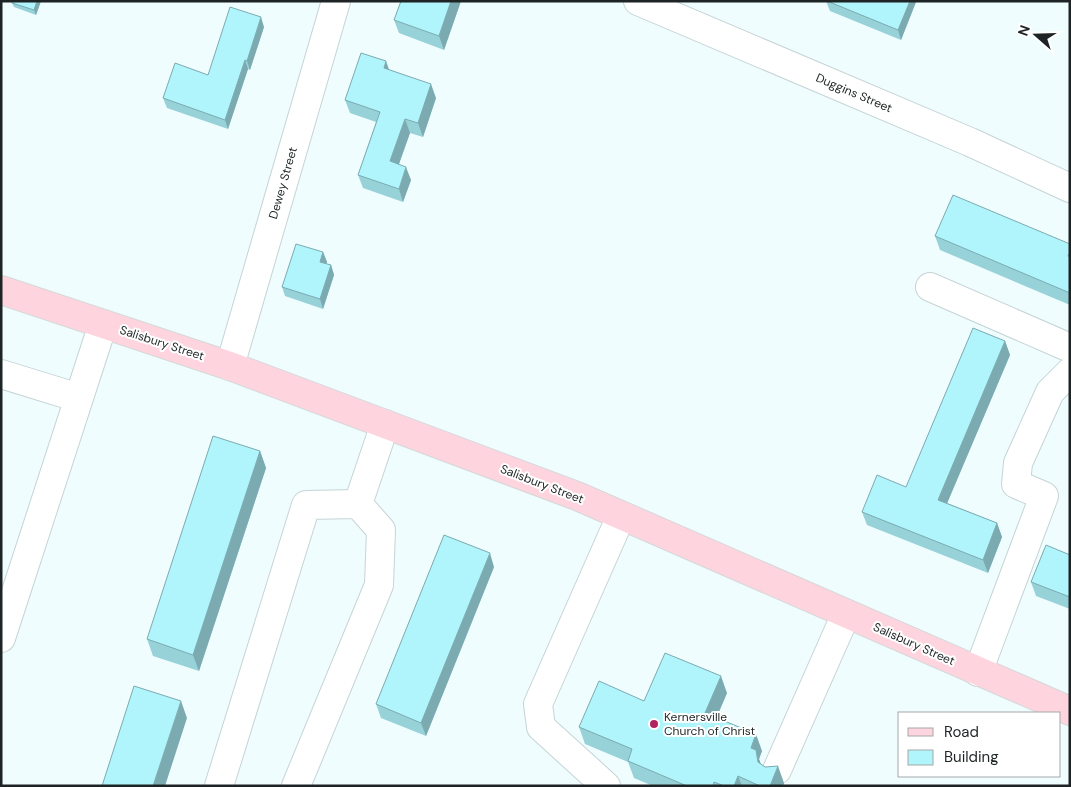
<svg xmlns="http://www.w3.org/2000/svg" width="1071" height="787" font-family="'DM Sans',sans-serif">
<rect width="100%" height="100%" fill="#f0fdff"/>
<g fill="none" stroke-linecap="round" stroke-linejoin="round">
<defs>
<path id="minor" d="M 638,1 L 970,142 L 1070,188
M 930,287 L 1070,348
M 230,366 L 336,1
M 1,374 L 79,398
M 358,504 L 385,424
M 1,638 L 103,324
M 978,672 L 1044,496 L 1016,484 L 1018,463 L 1050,392 L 1070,372
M 777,770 L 846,614
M 219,786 L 306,505 L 358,504
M 296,786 L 379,585 L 381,530 L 358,504
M 606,786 L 541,727 L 538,704 L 621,516"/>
<path id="major" d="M 1,290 L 230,366 L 577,496 L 1070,711"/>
</defs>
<use href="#minor" stroke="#c5d4d6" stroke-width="30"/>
<use href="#major" stroke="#d6d8d8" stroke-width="30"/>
<use href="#minor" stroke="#fff" stroke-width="28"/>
<use href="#major" stroke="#fed4df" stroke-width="28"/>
</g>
<path fill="#97d2d9" d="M 12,1 L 41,1 L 36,15 L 14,7 L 12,3 Z
M 401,1 L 461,1 L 444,50 L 399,33 L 394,20 Z
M 826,1 L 916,1 L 916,2 L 901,40 L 830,11 Z
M 264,27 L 250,70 L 248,69 L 228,129 L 167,108 L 163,98 L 208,75 Z
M 389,70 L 436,98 L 423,137 L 410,133 L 399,164 L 411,180 L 403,202 L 363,188 L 358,175 L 376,122 L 350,113 L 345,100 Z
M 935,236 L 1070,244 L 1070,305 L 940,250 Z
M 323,252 L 327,262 L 326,264 L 331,265 L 334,275 L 323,309 L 285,296 L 282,287 Z
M 1005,341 L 1010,355 L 947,503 L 997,523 L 1002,537 L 988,573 L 867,525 L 862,512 L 906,487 Z
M 260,451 L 266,468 L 199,671 L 153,656 L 147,639 Z
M 1070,555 L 1070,609 L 1036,596 L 1031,582 Z
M 494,567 L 426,736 L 381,718 L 376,704 Z
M 727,693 L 717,717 L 762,751 L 759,759 L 761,765 L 784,783 L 783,786 L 653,786 L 634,778 L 628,762 L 585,744 L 579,727 L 644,701 Z"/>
<path fill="#7babb0" d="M 37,1 L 41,1 L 36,15 L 34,10 Z
M 451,1 L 461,1 L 444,50 L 439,36 Z
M 910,1 L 916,1 L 916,2 L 901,40 L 898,30 Z
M 261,17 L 264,27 L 250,70 L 247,61 Z
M 245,60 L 248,69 L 228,129 L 225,120 Z
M 386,61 L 391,75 L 384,68 Z
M 431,84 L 436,98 L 423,137 L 418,123 Z
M 405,119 L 410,133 L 395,175 L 390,161 Z
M 406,167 L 411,180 L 403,202 L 399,189 Z
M 323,252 L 327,262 L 324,271 L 320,262 Z
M 331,265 L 334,275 L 323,309 L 320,299 Z
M 1005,341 L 1010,355 L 943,513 L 938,500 Z
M 260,451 L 266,468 L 199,671 L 193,655 Z
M 997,523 L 1002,537 L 988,573 L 983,560 Z
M 490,553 L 494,567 L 426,736 L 421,723 Z
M 721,676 L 727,693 L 711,730 L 705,713 Z
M 181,701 L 187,718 L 165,786 L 153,786 Z
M 756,734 L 762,751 L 759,759 L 762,767 L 764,779 L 751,748 Z
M 778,766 L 784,783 L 783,786 L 770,786 Z
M 738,776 L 742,786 L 734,786 Z"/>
<path fill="#b0f4fc" stroke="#7babb0" d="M 12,1 L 37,1 L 34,10 L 12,3 Z
M 401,1 L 451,1 L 439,36 L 394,20 Z
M 827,1 L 910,1 L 898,30 Z
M 230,7 L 261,17 L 247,61 L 245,60 L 225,120 L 163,98 L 175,63 L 208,75 Z
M 361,53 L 386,61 L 384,68 L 431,84 L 418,123 L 405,119 L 390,161 L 406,167 L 399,189 L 358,175 L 380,112 L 345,100 Z
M 953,195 L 1070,244 L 1070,252 L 1068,256 L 1070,257 L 1070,293 L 935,236 Z
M 296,244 L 323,252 L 320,262 L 331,265 L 320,299 L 282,287 Z
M 973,328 L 1005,341 L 938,500 L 997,523 L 983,560 L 862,512 L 877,475 L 906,487 Z
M 213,436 L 260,451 L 193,655 L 147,639 Z
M 444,535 L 490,553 L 421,723 L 376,704 Z
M 1046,545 L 1070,555 L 1070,597 L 1031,582 Z
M 665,653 L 721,676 L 705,713 L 756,734 L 751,748 L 756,750 L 758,762 L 765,767 L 778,766 L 770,786 L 760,786 L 738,776 L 734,786 L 724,786 L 714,782 L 713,786 L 687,786 L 628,761 L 632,749 L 579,727 L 599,681 L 644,701 Z
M 134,686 L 181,701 L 153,786 L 102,786 Z"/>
<circle fill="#b0235e" stroke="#fff" stroke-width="2" cx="654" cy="724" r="5"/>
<g text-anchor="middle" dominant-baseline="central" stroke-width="4" stroke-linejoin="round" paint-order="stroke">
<g font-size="12" fill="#1e2425" stroke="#fff">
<text transform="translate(854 93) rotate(23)">Duggins Street</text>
<text transform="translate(283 183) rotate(-74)">Dewey Street</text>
<text transform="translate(162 343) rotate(18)">Salisbury Street</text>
<text transform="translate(542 484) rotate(21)">Salisbury Street</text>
<text transform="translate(914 644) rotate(24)">Salisbury Street</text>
</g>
<g font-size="12" fill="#1e2425" stroke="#fff" text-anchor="start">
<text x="664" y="717">Kernersville<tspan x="664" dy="14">Church of Christ</tspan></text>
</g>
</g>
<rect width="1071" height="787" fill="none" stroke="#1e2425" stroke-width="5"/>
<rect x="898" y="712" width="162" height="65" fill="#ffffff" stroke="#a5a7a8"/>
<rect x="908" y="728" width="25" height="8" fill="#fed4df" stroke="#a5a7a8"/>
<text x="944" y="737" font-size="15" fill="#1e2425">Road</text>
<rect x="908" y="750" width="25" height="15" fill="#b0f4fc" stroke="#a5a7a8"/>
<text x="944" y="762" font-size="15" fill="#1e2425">Building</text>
<g transform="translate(1036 35) rotate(290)" stroke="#ffffff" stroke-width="4" paint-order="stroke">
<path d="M0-4L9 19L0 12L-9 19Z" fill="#1e2425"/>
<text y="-8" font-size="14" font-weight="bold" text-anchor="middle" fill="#1e2425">N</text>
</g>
</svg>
